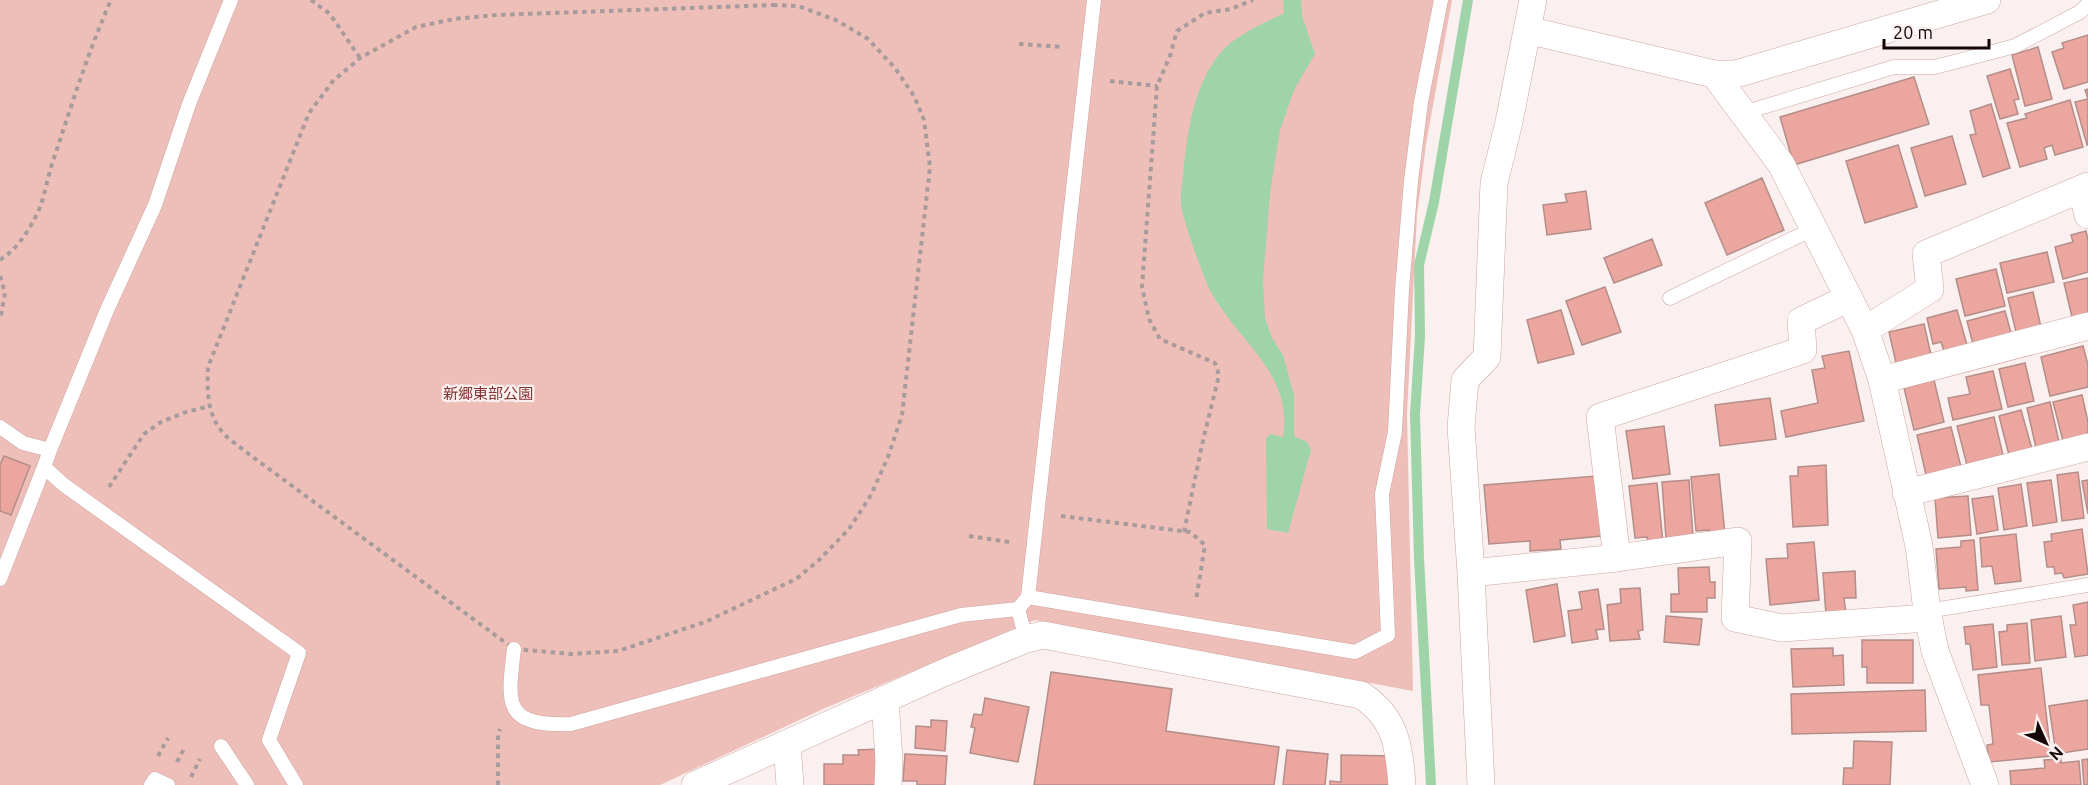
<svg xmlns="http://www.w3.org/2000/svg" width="2088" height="785" font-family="Ubuntu,'Noto Sans JP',sans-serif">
<rect width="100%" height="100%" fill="#f9f0ef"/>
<path fill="#eebeb9" d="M 0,0 L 1452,0 L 1426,144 L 1417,215 L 1407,414 L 1413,691 L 1035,620 L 823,709 L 660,785 L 0,785 Z"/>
<path fill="#9ed4a7" d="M 1283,0 L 1301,0 L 1302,16 L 1315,54 L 1294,90 L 1280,130 L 1270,193 L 1263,281 L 1265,318 L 1272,338 L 1283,355 L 1294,395 L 1294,436 L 1307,442 L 1311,450 L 1288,533 L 1267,529 L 1266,438 L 1271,434 L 1283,437 C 1294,373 1236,340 1210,290 C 1204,279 1181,214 1181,204 C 1180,195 1182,185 1183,176 C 1187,134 1193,85 1222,51 C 1236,35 1265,23 1284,13 Z"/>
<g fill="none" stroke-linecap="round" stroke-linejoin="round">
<path stroke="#9ed4a7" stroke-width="10" d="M 1431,785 L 1419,558 L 1415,414 L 1420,336 L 1419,265 L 1434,202 L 1468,0"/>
</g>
<path fill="#eba69f" stroke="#b58d89" stroke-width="1.5" d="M 2088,35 L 2088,82 L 2064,89 L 2052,52 L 2064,48 L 2062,43 Z
M 2038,47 L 2052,99 L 2025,106 L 2012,55 Z
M 2010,69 L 2019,99 L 2014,100 L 2018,114 L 2000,119 L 1987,76 Z
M 1914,77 L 1929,124 L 1794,165 L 1780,117 Z
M 2088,89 L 2088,144 L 2087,145 L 2075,102 L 2088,99 L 2085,90 Z
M 2070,100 L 2083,147 L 2055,155 L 2052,145 L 2044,148 L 2047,159 L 2020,167 L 2007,123 L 2027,118 L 2025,114 Z
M 1991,104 L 2010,168 L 1983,177 L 1970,135 L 1976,134 L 1970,111 Z
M 1952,136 L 1966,184 L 1925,196 L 1911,148 Z
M 1898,145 L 1917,207 L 1865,223 L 1846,161 Z
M 1762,178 L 1784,230 L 1727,255 L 1705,203 Z
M 1586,191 L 1591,229 L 1547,235 L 1543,205 L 1567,202 L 1565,194 Z
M 2086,231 L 2088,240 L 2088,272 L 2063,279 L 2055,247 L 2073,242 L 2071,235 Z
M 1652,239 L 1662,265 L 1614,283 L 1604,258 Z
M 2047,252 L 2054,282 L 2007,293 L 2000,263 Z
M 1996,269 L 2005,306 L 1965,316 L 1956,279 Z
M 2088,278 L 2088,313 L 2072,317 L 2064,283 Z
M 1605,287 L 1621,332 L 1582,345 L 1566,301 Z
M 2033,292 L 2041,327 L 2016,332 L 2008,298 Z
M 1561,310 L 1574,354 L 1538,363 L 1527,320 Z
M 1957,310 L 1967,345 L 1944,351 L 1941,342 L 1933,344 L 1927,318 Z
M 2005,311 L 2011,333 L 1973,344 L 1967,321 Z
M 1924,324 L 1931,355 L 1896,363 L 1889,332 Z
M 2083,346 L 2088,365 L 2088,387 L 2050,396 L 2041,357 Z
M 1849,351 L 1864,421 L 1786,437 L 1781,411 L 1818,403 L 1812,370 L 1825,368 L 1822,356 Z
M 2025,363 L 2034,401 L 2008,407 L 1999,369 Z
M 1993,371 L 2002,409 L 1953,420 L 1948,398 L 1970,394 L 1966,377 Z
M 1934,380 L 1944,422 L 1914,430 L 1904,388 Z
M 2082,395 L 2088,422 L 2088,435 L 2063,441 L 2053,402 Z
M 1770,398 L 1776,439 L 1720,446 L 1715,405 Z
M 2050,402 L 2059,442 L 2036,448 L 2027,408 Z
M 2021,410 L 2032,449 L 2009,455 L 1999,416 Z
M 1994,417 L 2003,455 L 1967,465 L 1957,426 Z
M 1664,426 L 1670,474 L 1633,479 L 1626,431 Z
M 1951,427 L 1961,467 L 1926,475 L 1917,435 Z
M 4,456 L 30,466 L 11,515 L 0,511 L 0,465 Z
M 1826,465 L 1828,525 L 1793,527 L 1790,476 L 1798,476 L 1798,467 Z
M 2078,472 L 2084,518 L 2062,521 L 2057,475 Z
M 1719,474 L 1725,534 L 1709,535 L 1709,530 L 1696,531 L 1691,477 Z
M 1597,476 L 1602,536 L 1560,540 L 1561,549 L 1530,551 L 1530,541 L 1489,544 L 1484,485 Z
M 1689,480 L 1693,536 L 1666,539 L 1662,482 Z
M 2051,480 L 2057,522 L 2033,526 L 2027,483 Z
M 2088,480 L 2088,514 L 2082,481 Z
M 1657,483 L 1663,542 L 1648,543 L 1647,537 L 1635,538 L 1629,486 Z
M 2021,484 L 2027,526 L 2004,530 L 1998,488 Z
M 1968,496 L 1971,535 L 1938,538 L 1935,498 Z
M 1993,496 L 1998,530 L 1977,534 L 1972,499 Z
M 2082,529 L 2088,574 L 2064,578 L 2062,573 L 2055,574 L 2054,567 L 2047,567 L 2044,542 L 2052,541 L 2051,534 Z
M 2016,534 L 2021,581 L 1995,584 L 1992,566 L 1982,567 L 1980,538 Z
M 1974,540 L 1978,590 L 1966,591 L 1966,587 L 1939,589 L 1936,549 L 1961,547 L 1961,541 Z
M 1814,542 L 1819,600 L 1770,605 L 1766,559 L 1788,558 L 1787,544 Z
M 1709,567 L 1710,582 L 1715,582 L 1715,598 L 1707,598 L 1707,612 L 1671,612 L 1671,594 L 1679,594 L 1678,568 Z
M 1855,571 L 1856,598 L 1844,598 L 1846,614 L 1826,615 L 1823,573 Z
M 1557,584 L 1565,636 L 1534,642 L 1526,590 Z
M 1640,588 L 1643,630 L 1638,631 L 1640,639 L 1610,641 L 1607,605 L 1621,603 L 1620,589 Z
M 1598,589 L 1604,629 L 1596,630 L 1598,639 L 1572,643 L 1568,611 L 1582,609 L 1579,592 Z
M 2088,602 L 2088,655 L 2075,657 L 2070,625 L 2076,625 L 2073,605 Z
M 1666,616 L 1702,619 L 1699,645 L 1664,642 Z
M 2061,616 L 2066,657 L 2035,661 L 2031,620 Z
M 2027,623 L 2030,663 L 2002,665 L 1999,632 L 2007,631 L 2007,625 Z
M 1993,624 L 1997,667 L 1973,670 L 1970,644 L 1966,644 L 1964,627 Z
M 1862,640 L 1913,640 L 1913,683 L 1867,683 L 1867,667 L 1862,667 Z
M 1833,648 L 1833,656 L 1843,655 L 1844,685 L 1793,687 L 1791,649 Z
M 2041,668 L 2051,756 L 1989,762 L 1987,745 L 1993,744 L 1989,705 L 1981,705 L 1978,675 Z
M 1051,672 L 1172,689 L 1166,731 L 1279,747 L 1274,785 L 1034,785 Z
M 1925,690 L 1926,731 L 1792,734 L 1791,694 Z
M 985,698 L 1029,707 L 1018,762 L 970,753 L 975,728 L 971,727 L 974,714 L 982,715 Z
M 2088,700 L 2088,749 L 2056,754 L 2049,706 Z
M 931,720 L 947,721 L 945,751 L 915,748 L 916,726 L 931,727 Z
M 1854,741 L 1892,742 L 1890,785 L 1843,785 L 1844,768 L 1853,768 Z
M 878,749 L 878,785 L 824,785 L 824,764 L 843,764 L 843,755 L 859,755 L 858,750 Z
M 1287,750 L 1328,754 L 1325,785 L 1283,785 Z
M 905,754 L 947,756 L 945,785 L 917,785 L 917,781 L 903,781 Z
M 1341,755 L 1393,756 L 1392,785 L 1330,785 L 1330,781 L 1341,782 Z
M 2061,759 L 2061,763 L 2079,761 L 2081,785 L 2011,785 L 2010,771 L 2045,768 L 2044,760 Z
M 2088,759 L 2088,785 L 2084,785 L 2082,760 Z"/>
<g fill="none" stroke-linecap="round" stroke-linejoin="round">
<defs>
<path id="service" d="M 1743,113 L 1894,67 L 1935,67 L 2015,46 L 2080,12 L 2088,4
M 1670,298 L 1815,228
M 0,427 L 23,443 L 50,450 L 107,310 L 155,205 L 189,104 L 231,0
M 50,450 L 44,467 L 64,485 L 299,653 L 269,740 L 296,785
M 0,579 L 44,467
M 1028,597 L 1355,652 L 1388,635 L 1382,494 L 1395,432 L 1402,290 L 1411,181 L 1421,102 L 1441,0
M 1018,609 L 1026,639
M 1927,611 L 2088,585
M 514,649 C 507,706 504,726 571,724 L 961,615 L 1018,609 L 1028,597 L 1094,0
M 221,746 L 247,785
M 151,785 L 155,779 L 168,785"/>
<path id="minor" d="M 1527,30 L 1714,74 L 1781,164 L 1865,330 L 1930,289 L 1926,254 L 2088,186
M 1714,74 L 1736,74 L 1987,0
M 2082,189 L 2088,215
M 1865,330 L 1882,380 L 1919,546 L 1927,611 L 1935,651 L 1985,785
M 1882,380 L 2088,326
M 1906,493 L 2088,447
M 1617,558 L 1600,417 L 1803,350 L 1801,321 L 1849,298
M 1471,573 L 1461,427 L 1465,380 L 1487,357 L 1494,183 L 1509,122 L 1533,0
M 885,699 L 889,760 L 888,785
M 787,744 L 790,785
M 695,785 L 943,673 L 1026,639 L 1043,635 L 1361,695 C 1396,718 1399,746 1402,785
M 1481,785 L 1471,573 L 1617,558 L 1738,541 L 1735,618 L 1782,628 L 1928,618"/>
</defs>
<use href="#service" stroke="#cfa5a1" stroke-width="15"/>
<use href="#minor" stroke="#cfa5a1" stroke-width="28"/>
<path stroke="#a79c9b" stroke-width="4" stroke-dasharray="4.5 4.5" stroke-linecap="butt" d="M 311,0 L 330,14 L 360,58
M 773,5 L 798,6 L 836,20 L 868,39 L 895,68 L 914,96 L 924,120 L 930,167 L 902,415 L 888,457 L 871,495 L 849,529 L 818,561 L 796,579 L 705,622 L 618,651 L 572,654 L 514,649 L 246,452 C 238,445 226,438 220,429 C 207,412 207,388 208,367 L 309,113 L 333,81 L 360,58 L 416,27 L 454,19 L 496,15 Z
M 1019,44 L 1064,47
M 1110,81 L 1157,86
M 0,260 C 17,249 28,232 37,214 C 45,198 47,178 53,161 C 71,107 88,52 111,0
M 0,276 L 5,293 L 0,320
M 109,487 L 144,434 L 161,422 L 186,412 L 210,406
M 1061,516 L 1190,532 L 1205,545 L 1196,600
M 1184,532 L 1202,445 L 1219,375 L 1215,363 L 1160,339 L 1149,319 L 1142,287 L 1157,86 L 1170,56 L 1177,31 L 1205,13 L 1231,9 L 1253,0
M 969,536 L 1009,542
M 158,756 L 168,738
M 177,762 L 185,747
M 191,777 L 200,759
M 498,785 L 498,735 L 500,729"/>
<use href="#service" stroke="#fff" stroke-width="14"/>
<use href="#minor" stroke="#fff" stroke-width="27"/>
</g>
<g text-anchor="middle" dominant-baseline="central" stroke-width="4.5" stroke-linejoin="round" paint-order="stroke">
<g font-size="15" fill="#853330" stroke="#f9f0ef">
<text x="488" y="393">新郷東部公園</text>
</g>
</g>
<g transform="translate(2046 743) rotate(135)" stroke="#f9f0ef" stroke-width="4.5" paint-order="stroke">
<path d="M0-4.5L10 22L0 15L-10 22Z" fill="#150707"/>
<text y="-9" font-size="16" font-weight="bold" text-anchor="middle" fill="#150707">N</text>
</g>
<path d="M1884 39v9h105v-9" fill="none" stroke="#150707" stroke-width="3"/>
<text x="1893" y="39" font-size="18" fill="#150707" stroke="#f9f0ef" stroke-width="4.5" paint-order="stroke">20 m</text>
</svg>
